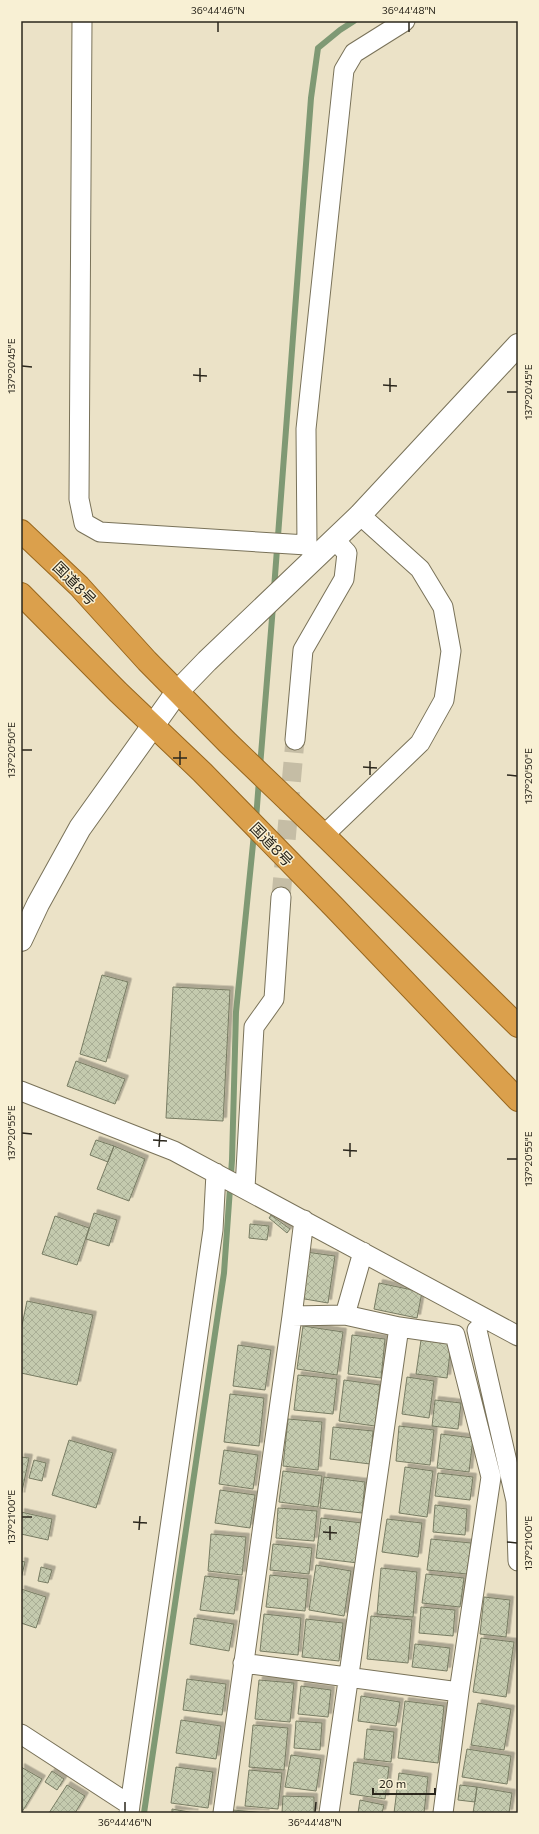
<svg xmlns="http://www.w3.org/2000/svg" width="539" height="1834" font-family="Commissioner,'Noto Sans JP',sans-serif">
<defs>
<pattern id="building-cross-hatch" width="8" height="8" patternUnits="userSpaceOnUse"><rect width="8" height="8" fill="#c4caae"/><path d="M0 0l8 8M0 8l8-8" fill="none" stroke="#a9ae95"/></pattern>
<filter id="shadow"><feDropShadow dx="3.5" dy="-3.5" stdDeviation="0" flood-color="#0004"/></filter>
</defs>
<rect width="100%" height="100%" fill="#ebe2c7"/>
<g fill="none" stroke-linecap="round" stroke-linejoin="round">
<path stroke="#7f9974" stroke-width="6" d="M 274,589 L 311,98 L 318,48 L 340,30 L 354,21
M 260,767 L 273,606
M 256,819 L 259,780
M 144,1813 L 224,1273 L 232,1160 L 236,1012 L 254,834"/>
</g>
<path fill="url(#building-cross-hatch)" stroke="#787c63" filter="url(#shadow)" d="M 102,975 L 128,982 L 106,1062 L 80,1054 Z
M 173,987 L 230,990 L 223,1121 L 166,1118 Z
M 76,1061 L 125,1079 L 115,1104 L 67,1086 Z
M 96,1140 L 114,1146 L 108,1162 L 90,1155 Z
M 114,1146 L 145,1159 L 129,1201 L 97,1189 Z
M 94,1213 L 117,1220 L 109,1246 L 86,1239 Z
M 271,1215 L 290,1229 L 287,1233 L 269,1218 Z
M 55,1216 L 89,1228 L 77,1265 L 42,1254 Z
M 250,1224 L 269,1226 L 267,1240 L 249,1238 Z
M 306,1252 L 335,1256 L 328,1303 L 299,1298 Z
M 379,1283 L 422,1292 L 417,1318 L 374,1309 Z
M 27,1301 L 93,1315 L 77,1385 L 21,1373 L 21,1330 Z
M 303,1326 L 343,1332 L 337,1375 L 297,1369 Z
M 352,1335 L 385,1339 L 381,1378 L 348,1374 Z
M 421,1340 L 451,1344 L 447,1378 L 416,1374 Z
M 238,1345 L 271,1350 L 265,1390 L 233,1386 Z
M 298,1375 L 337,1379 L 333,1414 L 294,1410 Z
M 407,1377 L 434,1381 L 429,1418 L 402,1414 Z
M 344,1380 L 380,1385 L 375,1426 L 339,1421 Z
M 230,1394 L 264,1398 L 259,1446 L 224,1442 Z
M 435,1400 L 461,1403 L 458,1429 L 432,1426 Z
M 288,1419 L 322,1422 L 318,1470 L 283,1466 Z
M 399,1426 L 434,1430 L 430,1465 L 396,1461 Z
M 333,1427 L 373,1431 L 370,1464 L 330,1459 Z
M 441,1434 L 473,1438 L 469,1472 L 437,1468 Z
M 69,1440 L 113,1453 L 96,1508 L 52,1495 Z
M 224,1450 L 258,1455 L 253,1489 L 219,1484 Z
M 21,1457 L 29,1458 L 21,1496 Z
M 34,1460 L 46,1463 L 42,1481 L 29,1478 Z
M 405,1467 L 433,1471 L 427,1517 L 399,1513 Z
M 283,1471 L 322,1476 L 318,1507 L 279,1502 Z
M 438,1473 L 473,1477 L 470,1500 L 435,1496 Z
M 324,1477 L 365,1482 L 362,1513 L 320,1508 Z
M 220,1490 L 255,1495 L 250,1528 L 215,1523 Z
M 435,1505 L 467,1509 L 465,1535 L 433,1532 Z
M 278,1508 L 317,1511 L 314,1541 L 276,1538 Z
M 21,1512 L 52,1519 L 48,1540 L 21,1534 Z
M 321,1518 L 362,1523 L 358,1563 L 316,1558 Z
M 387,1519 L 422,1523 L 418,1557 L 382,1552 Z
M 211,1534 L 246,1537 L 242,1575 L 208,1571 Z
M 431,1539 L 471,1543 L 467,1574 L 427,1570 Z
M 273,1544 L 312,1548 L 309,1574 L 270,1570 Z
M 21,1561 L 25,1562 L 21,1579 Z
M 316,1565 L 351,1571 L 344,1616 L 309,1610 Z
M 41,1567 L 52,1570 L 48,1583 L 38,1581 Z
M 381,1568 L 417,1572 L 413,1617 L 377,1614 Z
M 426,1574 L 464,1578 L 460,1607 L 422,1603 Z
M 270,1575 L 308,1579 L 305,1611 L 266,1607 Z
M 205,1576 L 239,1580 L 234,1614 L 200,1610 Z
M 21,1589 L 46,1597 L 36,1628 L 21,1623 Z
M 484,1597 L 510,1600 L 506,1637 L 480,1634 Z
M 421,1607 L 455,1610 L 453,1636 L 419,1633 Z
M 264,1614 L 301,1618 L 298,1655 L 260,1651 Z
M 371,1616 L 412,1620 L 408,1663 L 367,1659 Z
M 194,1618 L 234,1624 L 229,1651 L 190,1644 Z
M 306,1619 L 343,1623 L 339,1661 L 302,1657 Z
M 481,1638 L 514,1642 L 506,1697 L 473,1692 Z
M 415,1644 L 450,1648 L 447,1671 L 412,1667 Z
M 187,1679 L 226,1684 L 222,1715 L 183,1710 Z
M 259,1680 L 294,1683 L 290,1722 L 255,1719 Z
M 301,1686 L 331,1690 L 328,1717 L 298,1714 Z
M 361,1696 L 400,1702 L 396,1726 L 358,1721 Z
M 405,1701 L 444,1706 L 438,1763 L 398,1758 Z
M 478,1703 L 511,1709 L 504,1750 L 471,1745 Z
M 181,1720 L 221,1726 L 216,1759 L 176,1753 Z
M 296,1721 L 322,1723 L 320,1750 L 294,1748 Z
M 253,1725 L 288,1728 L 284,1770 L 249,1767 Z
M 367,1729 L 394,1732 L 391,1762 L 364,1759 Z
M 467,1749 L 511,1756 L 507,1784 L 462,1777 Z
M 291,1755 L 321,1759 L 316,1791 L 285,1787 Z
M 354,1762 L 389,1767 L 385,1799 L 350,1794 Z
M 21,1767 L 42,1779 L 22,1812 L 21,1811 Z
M 176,1767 L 213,1772 L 208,1808 L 171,1803 Z
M 249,1770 L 282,1773 L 278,1809 L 245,1806 Z
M 52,1771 L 64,1779 L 57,1790 L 45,1782 Z
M 399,1773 L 428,1777 L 424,1813 L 394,1813 Z
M 67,1785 L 85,1796 L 75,1813 L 49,1813 Z
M 460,1785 L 477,1787 L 475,1802 L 458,1800 Z
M 477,1787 L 512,1793 L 509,1813 L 473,1813 Z
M 283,1796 L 314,1797 L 314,1813 L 282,1813 Z
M 360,1800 L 384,1805 L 382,1813 L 358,1813 Z
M 172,1809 L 195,1813 L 172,1813 Z
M 233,1810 L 266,1813 L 233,1813 Z"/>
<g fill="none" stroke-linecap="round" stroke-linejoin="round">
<path stroke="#c5bda5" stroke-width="19" stroke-dasharray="19 10" stroke-linecap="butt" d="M 281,897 L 295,740"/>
<defs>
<path id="minor" d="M 82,21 L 79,499 L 84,523 L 100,532 L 307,545
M 315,555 L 307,545 L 306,429 L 344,70 L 354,53 L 405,21
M 295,740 L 303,650 L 344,579 L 347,553 L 335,540
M 324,835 L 420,743 L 444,700 L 451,651 L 443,607 L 420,569 L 360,515
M 21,1091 L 174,1151 L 518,1336
M 245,1188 L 254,1027 L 274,999 L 281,897
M 292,1316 L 304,1220
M 399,1327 L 455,1335 L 491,1477 L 459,1692 L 443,1813
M 477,1330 L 516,1501 L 518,1561
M 243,1663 L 459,1692
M 21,1734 L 130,1805 L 129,1813
M 130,1805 L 213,1230 L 216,1173
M 223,1813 L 292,1316 L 345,1315
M 329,1813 L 399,1327 L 345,1315 L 363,1252"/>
<path id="tertiary" d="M 21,940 L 38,904 L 80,828 L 177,692 L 207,661 L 360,515 L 518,345"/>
<path id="trunk" d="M 21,531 L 79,586 L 147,661 L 228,743 L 324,835 L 518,1026
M 21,594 L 118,692 L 202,772 L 334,907 L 518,1100"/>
</defs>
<use href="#minor" stroke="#797259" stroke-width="21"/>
<use href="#tertiary" stroke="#797259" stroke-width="24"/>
<use href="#trunk" stroke="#98671e" stroke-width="24"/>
<use href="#minor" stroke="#fff" stroke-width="19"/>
<use href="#tertiary" stroke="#fff" stroke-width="22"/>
<use href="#trunk" stroke="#dba04c" stroke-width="22"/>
</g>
<path fill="none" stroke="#2b271d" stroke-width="1.5" d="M 218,32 L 218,22M 409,32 L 409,22M 22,366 L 32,367M 193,375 L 207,376M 200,382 L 200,368M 383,385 L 397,386M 390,392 L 390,378M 507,392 L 517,392M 22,750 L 32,750M 173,758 L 187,758M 180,765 L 180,751M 363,767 L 377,768M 370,775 L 370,761M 507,775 L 517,776M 22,1133 L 32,1134M 153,1140 L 167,1141M 159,1147 L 160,1133M 343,1150 L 357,1151M 350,1157 L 350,1143M 507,1159 L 517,1159M 22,1517 L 32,1517M 133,1522 L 147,1523M 139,1530 L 140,1516M 323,1532 L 337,1533M 330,1540 L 330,1526M 507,1542 L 517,1543M 125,1812 L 125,1802M 315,1812 L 316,1802"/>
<g text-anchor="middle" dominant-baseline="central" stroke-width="3" stroke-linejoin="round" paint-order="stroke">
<g font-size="15" fill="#2b271d" stroke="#f8f0d4">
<text transform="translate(75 583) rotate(45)">国道8号</text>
<text transform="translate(272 844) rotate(46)">国道8号</text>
</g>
</g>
<rect width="539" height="1834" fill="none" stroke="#f8f0d4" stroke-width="44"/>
<path d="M373 1788v6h62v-6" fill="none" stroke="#2b271d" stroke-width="2"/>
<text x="379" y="1788" font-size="12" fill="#2b271d" stroke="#f8f0d4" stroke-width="3" paint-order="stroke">20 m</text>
<rect x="22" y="22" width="495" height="1790" fill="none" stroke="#2b271d" stroke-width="1.5"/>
<g font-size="10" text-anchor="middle" fill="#2b271d">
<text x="218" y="14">36°44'46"N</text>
<text x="409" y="14">36°44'48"N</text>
<text transform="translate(11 366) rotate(-90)" y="4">137°20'45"E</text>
<text transform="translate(528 392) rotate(-90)" y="4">137°20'45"E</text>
<text transform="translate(11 750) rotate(-90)" y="4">137°20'50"E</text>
<text transform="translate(528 776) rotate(-90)" y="4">137°20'50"E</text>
<text transform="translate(11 1133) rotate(-90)" y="4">137°20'55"E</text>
<text transform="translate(528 1159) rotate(-90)" y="4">137°20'55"E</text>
<text transform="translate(11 1517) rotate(-90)" y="4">137°21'00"E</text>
<text transform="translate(528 1543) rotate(-90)" y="4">137°21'00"E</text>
<text x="125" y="1826">36°44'46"N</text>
<text x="315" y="1826">36°44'48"N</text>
</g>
</svg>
